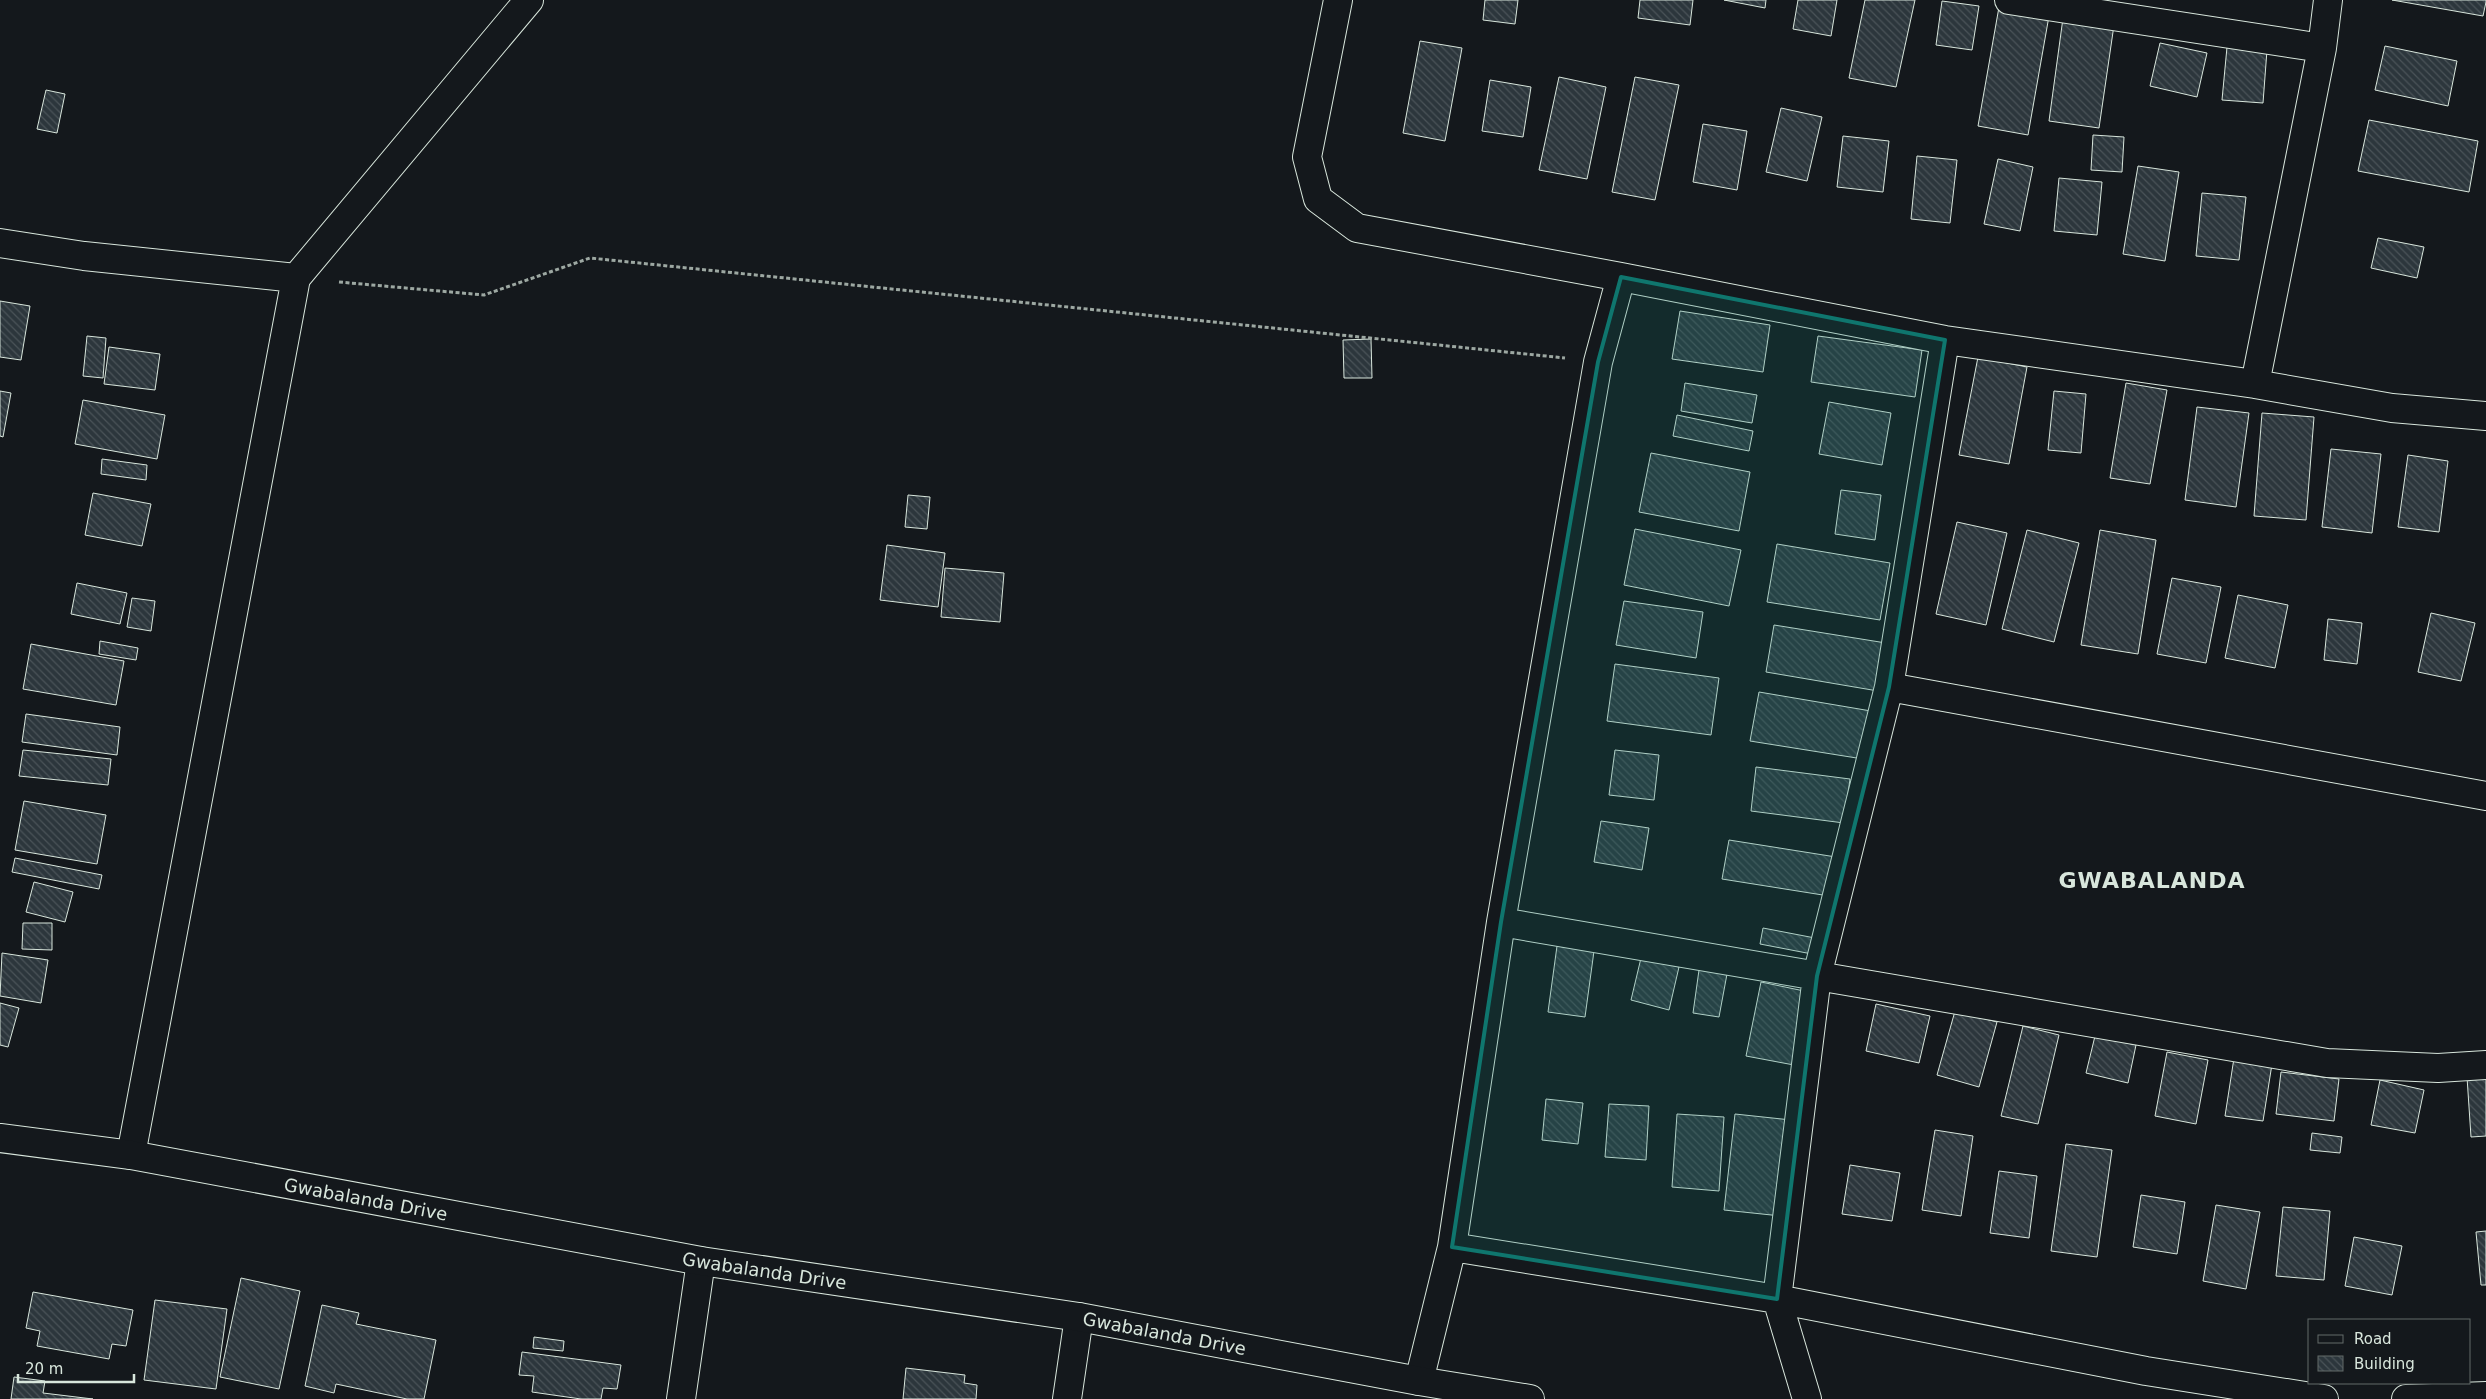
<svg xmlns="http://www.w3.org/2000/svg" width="2486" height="1399" font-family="'DejaVu Sans',sans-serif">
<defs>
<pattern id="building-back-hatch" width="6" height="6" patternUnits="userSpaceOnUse" patternTransform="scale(1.25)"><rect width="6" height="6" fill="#2c363c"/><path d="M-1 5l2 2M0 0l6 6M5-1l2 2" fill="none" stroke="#4a5358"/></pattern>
</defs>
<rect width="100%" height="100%" fill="#14181c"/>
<path fill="url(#building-back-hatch)" stroke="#d8e6dc" d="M 1485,0 L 1518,0 L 1515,24 L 1483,20 Z
M 1640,0 L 1693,0 L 1690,25 L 1638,18 Z
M 1724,0 L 1766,0 L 1765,8 Z
M 1798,0 L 1837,0 L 1831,36 L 1793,29 Z
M 1865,0 L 1915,0 L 1896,87 L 1849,78 Z
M 2392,0 L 2486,0 L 2486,2 L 2483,16 Z
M 1942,1 L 1979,6 L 1972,50 L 1936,45 Z
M 1999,7 L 2049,16 L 2028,135 L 1978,126 Z
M 2063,18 L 2114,25 L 2099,128 L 2049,121 Z
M 1420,41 L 1462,48 L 1445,141 L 1403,133 Z
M 2160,43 L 2207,53 L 2197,97 L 2150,86 Z
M 2385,46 L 2457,61 L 2448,106 L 2375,90 Z
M 2227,47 L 2267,50 L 2263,103 L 2222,100 Z
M 1559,77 L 1606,87 L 1587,179 L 1539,170 Z
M 1635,77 L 1679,85 L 1655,200 L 1612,192 Z
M 1490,80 L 1531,87 L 1523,137 L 1482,131 Z
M 46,90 L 65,94 L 57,133 L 37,129 Z
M 1781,108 L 1822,117 L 1807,181 L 1766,172 Z
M 2369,120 L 2478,141 L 2469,192 L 2358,171 Z
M 1703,124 L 1747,131 L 1737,190 L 1693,182 Z
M 2093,135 L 2124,137 L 2122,172 L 2091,170 Z
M 1843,136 L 1889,141 L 1883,192 L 1837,187 Z
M 1917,156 L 1957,160 L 1950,223 L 1911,219 Z
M 1998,159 L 2033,167 L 2020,231 L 1984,224 Z
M 2138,166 L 2179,172 L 2165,261 L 2123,254 Z
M 2059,178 L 2102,182 L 2097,235 L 2054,231 Z
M 2202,193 L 2246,197 L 2239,260 L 2196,256 Z
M 2378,238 L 2424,247 L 2417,278 L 2371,268 Z
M 0,301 L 30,306 L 21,360 L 0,357 Z
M 1680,311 L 1770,325 L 1763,372 L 1672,359 Z
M 87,336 L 106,338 L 103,378 L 83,376 Z
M 1818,336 L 1922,350 L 1915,397 L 1811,382 Z
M 1371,339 L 1372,378 L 1344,378 L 1343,340 Z
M 109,347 L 160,354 L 155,390 L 104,384 Z
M 1978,357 L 2027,367 L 2009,464 L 1959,455 Z
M 1685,383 L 1757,395 L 1752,423 L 1681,411 Z
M 2126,383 L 2167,390 L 2150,484 L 2110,478 Z
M 0,391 L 11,393 L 3,437 L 0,436 Z
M 2054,391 L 2086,394 L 2081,453 L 2048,450 Z
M 83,400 L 165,415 L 157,459 L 75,444 Z
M 1829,402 L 1891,413 L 1882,465 L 1819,454 Z
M 2197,407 L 2249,413 L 2236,507 L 2185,500 Z
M 2262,413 L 2314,417 L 2306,520 L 2254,516 Z
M 1677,415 L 1753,431 L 1749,451 L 1673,436 Z
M 2331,449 L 2381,454 L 2372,533 L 2322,527 Z
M 1651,453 L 1750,472 L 1739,531 L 1639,512 Z
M 2408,455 L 2448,461 L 2439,532 L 2398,527 Z
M 102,459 L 147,465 L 146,480 L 101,474 Z
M 1841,490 L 1881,495 L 1875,540 L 1835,534 Z
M 93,493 L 151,504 L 142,546 L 85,535 Z
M 908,495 L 930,497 L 927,529 L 905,527 Z
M 1957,522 L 2007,533 L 1986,625 L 1936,614 Z
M 1635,529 L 1741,550 L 1729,606 L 1624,585 Z
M 2027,530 L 2079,543 L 2054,642 L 2002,629 Z
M 2100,530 L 2156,540 L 2138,654 L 2081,645 Z
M 1777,544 L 1890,563 L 1880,620 L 1767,602 Z
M 887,545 L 945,553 L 938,607 L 880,600 Z
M 945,568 L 1004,573 L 1000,622 L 941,617 Z
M 2172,578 L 2221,587 L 2206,663 L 2157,654 Z
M 77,583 L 127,593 L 120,624 L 71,614 Z
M 2238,595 L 2288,605 L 2275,668 L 2225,658 Z
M 132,598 L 155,601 L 151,631 L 127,627 Z
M 1624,601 L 1703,612 L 1696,658 L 1616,645 Z
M 2431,613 L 2475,623 L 2461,681 L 2418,672 Z
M 2328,619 L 2362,623 L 2357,664 L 2324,660 Z
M 1774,625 L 1886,643 L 1878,691 L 1766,672 Z
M 100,641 L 138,648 L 136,660 L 99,654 Z
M 31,644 L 124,661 L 116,705 L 23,689 Z
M 1615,664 L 1719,678 L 1711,735 L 1607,721 Z
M 1759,692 L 1871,711 L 1863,759 L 1750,741 Z
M 26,714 L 120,727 L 117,755 L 22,742 Z
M 23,750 L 111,759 L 108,785 L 19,776 Z
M 1615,750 L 1659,755 L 1654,800 L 1609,795 Z
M 1756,767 L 1850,779 L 1844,823 L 1751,811 Z
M 24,801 L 106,815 L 97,864 L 15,850 Z
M 1601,821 L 1649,828 L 1642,870 L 1594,862 Z
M 1729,840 L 1836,857 L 1829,896 L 1722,879 Z
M 15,858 L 102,875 L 99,889 L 12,872 Z
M 34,882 L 73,892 L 65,922 L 26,912 Z
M 23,923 L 52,923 L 52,950 L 22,949 Z
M 1763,928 L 1815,938 L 1812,954 L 1760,944 Z
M 1557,946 L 1594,951 L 1585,1017 L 1548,1012 Z
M 2,953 L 48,960 L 41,1003 L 0,996 Z
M 1641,958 L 1679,967 L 1669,1010 L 1631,1000 Z
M 1699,970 L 1727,974 L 1719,1017 L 1693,1013 Z
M 1761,982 L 1809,992 L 1794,1065 L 1746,1056 Z
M 0,1003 L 19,1008 L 8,1047 L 0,1045 Z
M 1876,1004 L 1930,1016 L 1919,1063 L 1866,1051 Z
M 1955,1011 L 1997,1022 L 1979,1087 L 1937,1075 Z
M 2023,1026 L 2059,1035 L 2038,1124 L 2001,1116 Z
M 2095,1036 L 2136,1045 L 2128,1083 L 2086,1073 Z
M 2167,1052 L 2208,1060 L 2196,1124 L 2155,1116 Z
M 2234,1058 L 2272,1064 L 2263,1121 L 2225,1116 Z
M 2281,1072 L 2339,1079 L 2334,1121 L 2276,1114 Z
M 2486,1075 L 2486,1136 L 2471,1137 L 2467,1077 Z
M 2380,1080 L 2424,1090 L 2415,1133 L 2371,1125 Z
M 1546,1099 L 1583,1103 L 1578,1144 L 1542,1140 Z
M 1609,1104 L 1649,1106 L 1646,1160 L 1605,1157 Z
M 1677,1114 L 1724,1117 L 1719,1191 L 1672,1187 Z
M 1735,1114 L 1791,1120 L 1781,1216 L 1724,1210 Z
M 1935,1130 L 1973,1136 L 1961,1216 L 1922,1210 Z
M 2312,1133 L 2342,1137 L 2340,1153 L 2310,1150 Z
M 2066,1144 L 2112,1150 L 2097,1257 L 2051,1251 Z
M 1850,1165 L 1900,1173 L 1892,1221 L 1842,1214 Z
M 1999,1171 L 2037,1176 L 2029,1238 L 1990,1233 Z
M 2141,1195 L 2185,1202 L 2177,1254 L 2133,1247 Z
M 2216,1205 L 2260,1212 L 2246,1289 L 2203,1281 Z
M 2283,1207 L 2330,1211 L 2324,1280 L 2276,1276 Z
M 2486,1231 L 2486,1285 L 2481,1285 L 2476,1232 Z
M 2354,1237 L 2402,1246 L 2392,1295 L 2345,1286 Z
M 241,1278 L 300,1291 L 279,1389 L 220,1377 Z
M 33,1292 L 133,1310 L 126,1346 L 112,1344 L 109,1359 L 37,1346 L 40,1331 L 26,1328 Z
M 155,1300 L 227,1309 L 216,1389 L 144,1380 Z
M 322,1305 L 359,1313 L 356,1324 L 436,1340 L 424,1399 L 407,1399 L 336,1384 L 334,1393 L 305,1386 Z
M 534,1337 L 564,1341 L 563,1351 L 533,1348 Z
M 522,1352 L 621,1365 L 617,1389 L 603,1388 L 601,1399 L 581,1399 L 532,1392 L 534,1376 L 519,1375 Z
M 906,1368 L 965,1375 L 964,1383 L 977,1385 L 976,1399 L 903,1399 Z
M 14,1377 L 45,1381 L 43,1393 L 93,1399 L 11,1399 Z"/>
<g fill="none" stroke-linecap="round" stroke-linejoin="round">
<defs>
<path id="minor" d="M 1338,0 L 1307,157 L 1318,199 L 1357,228 L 1621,277 L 1945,340 L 2255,384 L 2392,408 L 2486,416
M 2009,0 L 2322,48
M 0,243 L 84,256 L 296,278
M 2255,384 L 2322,48 L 2328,0
M 1889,687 L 2486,796
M 1501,922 L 2327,1063 L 2438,1068 L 2486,1065
M 131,1155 L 296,278 L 529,0
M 1452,1247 L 1501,922 L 1598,362 L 1621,277
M 1419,1381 L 1452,1247 L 1777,1299 L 2146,1371 L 2324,1399
M 681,1399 L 701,1261
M 1067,1399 L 1079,1317
M 1807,1399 L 1777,1299 L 1817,976 L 1889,687 L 1945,340
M 2406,1399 L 2486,1396"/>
<g id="tertiary">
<path id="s1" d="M 0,1138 L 131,1155 L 701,1261 L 1079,1317 L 1419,1381 L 1530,1399"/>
</g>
</defs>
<use href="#minor" stroke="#d8e6dc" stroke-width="30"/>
<use href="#tertiary" stroke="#d8e6dc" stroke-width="30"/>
<path stroke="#9da8a2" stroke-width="3" stroke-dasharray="4 2.5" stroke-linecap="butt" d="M 339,282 L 484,295 L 590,258 L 1565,358"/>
<use href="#minor" stroke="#14181c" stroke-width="28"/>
<use href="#tertiary" stroke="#14181c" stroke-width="28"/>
</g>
<path fill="#0f766e" fill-opacity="0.2" stroke="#0f766e" stroke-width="4" stroke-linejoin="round" d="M 1621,277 L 1945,340 L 1889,687 L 1817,976 L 1777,1299 L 1452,1247 L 1501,922 L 1598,362 Z"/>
<g text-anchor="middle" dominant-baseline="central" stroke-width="4" stroke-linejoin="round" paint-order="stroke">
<g font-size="18" fill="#d8e6dc" stroke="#14181c">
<text stroke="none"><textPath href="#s1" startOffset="371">Gwabalanda Drive</textPath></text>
<text stroke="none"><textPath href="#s1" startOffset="776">Gwabalanda Drive</textPath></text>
<text stroke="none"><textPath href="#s1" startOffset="1181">Gwabalanda Drive</textPath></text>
</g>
<g font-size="22" font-weight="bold" letter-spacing="1" fill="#d8e6dc" stroke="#14181c">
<text x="2152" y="880">GWABALANDA</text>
</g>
</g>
<rect x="2308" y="1319" width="162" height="65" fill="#14181c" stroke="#626a69"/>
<rect x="2318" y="1335" width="25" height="8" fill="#14181c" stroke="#626a69"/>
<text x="2354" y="1344" font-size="15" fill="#d8e6dc">Road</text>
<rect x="2318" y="1356" width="25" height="15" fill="url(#building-back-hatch)" stroke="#626a69"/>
<text x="2354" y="1369" font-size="15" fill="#d8e6dc">Building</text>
<path d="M18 1374v8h116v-8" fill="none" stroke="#d8e6dc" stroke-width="2.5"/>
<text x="25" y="1374" font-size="15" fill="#d8e6dc" stroke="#14181c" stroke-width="4" paint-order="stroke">20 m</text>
</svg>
